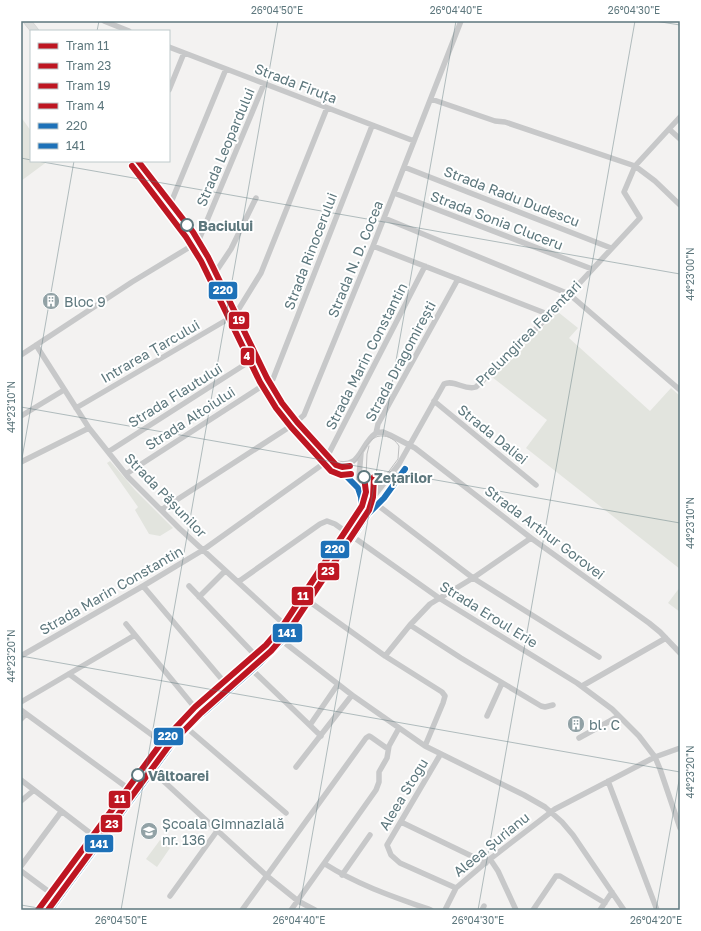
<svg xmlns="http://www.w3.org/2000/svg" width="701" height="931" font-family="'Golos Text',sans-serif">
<rect width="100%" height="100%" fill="#f3f2f1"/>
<path fill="#e2e4de" d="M 21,117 L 31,131 L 31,161 L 48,161 L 21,181 Z
M 558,312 L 578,328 L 569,338 L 650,411 L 671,388 L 680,396 L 680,569 L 526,448 L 547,420 L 492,377 Z
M 110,461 L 135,490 L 173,528 L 160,536 L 149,534 L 135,510 L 138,507 L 107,463 Z
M 680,587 L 680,612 L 668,603 Z
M 160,840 L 170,848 L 157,867 L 146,859 Z"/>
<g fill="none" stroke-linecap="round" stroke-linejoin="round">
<defs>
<path id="major" d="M 27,21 L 35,31
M 40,910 L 170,734 L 196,709 L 256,656 L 276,636 L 362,509 L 371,500 L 358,488 L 297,426 L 285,411 L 268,382 L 207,257 L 186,224 L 137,161"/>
</defs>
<use href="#major" stroke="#cfcfcf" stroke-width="8"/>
<path stroke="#c7c8c9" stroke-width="5.5" d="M 104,21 L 129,31
M 169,47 L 414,141
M 169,90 L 184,53
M 431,99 L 495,121 L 505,122 L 635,166 L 655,181 L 680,205
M 669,129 L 680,139
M 404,167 L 611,248
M 394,193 L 592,269
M 170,205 L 226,69
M 384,218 L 569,294 L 680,390
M 373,246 L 550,315
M 215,273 L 231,249 L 256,198
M 36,345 L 89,428 L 128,477 L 180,529 L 285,625
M 21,355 L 132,282 L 198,242 L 264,84
M 434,401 L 536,485
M 76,408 L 235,315 L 261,273 L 327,108
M 21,416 L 64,390
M 376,433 L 383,432 L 390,435 L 415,448 L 531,538 L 649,623 L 660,632 L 680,653
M 376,433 L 378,424 L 458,279
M 108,452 L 255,358
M 327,457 L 425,266
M 21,462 L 89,428
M 334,462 C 361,471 359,445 376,433
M 126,474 L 273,379 L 372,126
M 358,488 L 361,453
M 161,510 L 294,424 L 304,415 L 373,246 L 461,21
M 238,582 L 320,524 L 327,521 L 335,524 L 439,598 L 577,683 L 612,709 L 639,736 L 655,757 L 660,769 L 680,828
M 143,586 L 225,683
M 189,586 L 256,656
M 199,597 L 225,571
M 303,597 L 385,656 L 442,692 L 445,696 L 443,703 L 425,746
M 126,624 L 196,709
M 410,625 L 461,658 L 541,706 L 545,707 L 553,705
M 276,636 L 352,695 L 425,746 L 524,795 L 545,807 L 562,822 L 573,835 L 624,910
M 21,656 L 143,586 L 203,550 L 330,459
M 385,656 L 410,625 L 430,604 L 473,578 L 531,538
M 599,657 L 473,578 L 371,500 L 399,464 L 444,384 C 454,379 465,391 476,387 L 550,315 L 640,218 L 624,192 L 635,166 L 680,117
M 246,664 L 321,736
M 69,674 L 163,743
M 582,686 L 666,638
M 21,702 L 135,635
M 21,710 L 129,789
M 487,716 L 502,683
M 21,719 L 26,714
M 181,723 L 286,813
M 310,725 L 338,684
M 579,738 L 619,716
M 440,755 L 387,845 L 391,855 L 400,863 L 456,888 L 490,859 L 555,809 L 655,757 L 680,748
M 146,765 L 267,876 L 298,901 L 315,910
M 296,767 L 352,695
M 21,780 L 94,836
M 608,781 L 657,910
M 21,801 L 34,790
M 401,822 L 486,863
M 490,859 L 498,871 L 516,910
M 325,864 C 358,885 394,897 431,910
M 21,866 L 61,812
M 21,871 L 52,894
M 342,875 L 370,835
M 170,896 L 217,831
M 242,910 L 366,738 L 369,736 L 371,737 L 388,749
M 291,910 L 376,790 L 379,782 L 379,772 L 387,758 L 389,746 L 399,728
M 445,910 L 456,888
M 482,910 L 484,906
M 533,910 L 556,876 L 560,876 L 605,903
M 600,910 L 612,892"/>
<use href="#major" stroke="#dddedd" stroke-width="7"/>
<path stroke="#bdbebf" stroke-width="1" d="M 336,465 C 346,475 367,490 366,504
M 350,466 C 364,458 366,434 384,436 C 391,437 396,441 399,446 L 398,459 L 375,490 L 359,516
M 366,477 L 367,454 L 369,446"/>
<defs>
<path id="bus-1" d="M 40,910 L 170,734 L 196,709 L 256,656 L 276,636 L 362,509 L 361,497 L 358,488 L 297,426 L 285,411 L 268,382 L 207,257 L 186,224 L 137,161"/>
<path id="bus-2" d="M 50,910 L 176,739 L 201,715 L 261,662 L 282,641 L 368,514 L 384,498 L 405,469"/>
</defs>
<use href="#bus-1" stroke="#fff" stroke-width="9"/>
<use href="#bus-2" stroke="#fff" stroke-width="9"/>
<use href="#bus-1" stroke="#1d71b8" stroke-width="6"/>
<use href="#bus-2" stroke="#1d71b8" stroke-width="6"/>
<defs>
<path id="tram-1" d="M 38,910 L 162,742 L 195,707 L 266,645 L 284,624 L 362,506 L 366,492 L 364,477"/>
<path id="tram-2" d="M 48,910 L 168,747 L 201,713 L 271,651 L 290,629 L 369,510 L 373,497 L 374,477"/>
<path id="tram-3" d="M 138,161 L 193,232 L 208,257 L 267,378 L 282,403 L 297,422 L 336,465 L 342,467 L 350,466"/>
<path id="tram-4" d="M 132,166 L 186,237 L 201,261 L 260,382 L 276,408 L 291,427 L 331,471 L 341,475 L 351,474"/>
</defs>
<use href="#tram-1" stroke="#fff" stroke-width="9"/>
<use href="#tram-2" stroke="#fff" stroke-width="9"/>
<use href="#tram-3" stroke="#fff" stroke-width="9"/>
<use href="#tram-4" stroke="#fff" stroke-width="9"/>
<use href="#tram-1" stroke="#be1622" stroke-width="6"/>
<use href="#tram-2" stroke="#be1622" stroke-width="6"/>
<use href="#tram-3" stroke="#be1622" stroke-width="6"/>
<use href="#tram-4" stroke="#be1622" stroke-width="6"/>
</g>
<path fill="none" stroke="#5d777d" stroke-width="1" stroke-opacity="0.45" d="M 655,21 L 680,25M 97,31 L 99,21M 21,158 L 31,160M 37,161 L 680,274M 21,407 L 680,523M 21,464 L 74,161M 21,656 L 680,772M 21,905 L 50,910M 121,910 L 278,21M 299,910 L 456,21M 478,910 L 635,21M 656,910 L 680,775"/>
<defs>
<symbol id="building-disc" viewBox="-11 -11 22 22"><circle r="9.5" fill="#92a2a6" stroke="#fff"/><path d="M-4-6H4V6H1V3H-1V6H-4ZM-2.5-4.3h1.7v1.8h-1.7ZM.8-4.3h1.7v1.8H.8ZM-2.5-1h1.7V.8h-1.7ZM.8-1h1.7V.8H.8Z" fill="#fff"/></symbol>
<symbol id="school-disc" viewBox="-11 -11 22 22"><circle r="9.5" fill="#92a2a6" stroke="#fff"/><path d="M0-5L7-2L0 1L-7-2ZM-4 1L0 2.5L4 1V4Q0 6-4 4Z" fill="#fff"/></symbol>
</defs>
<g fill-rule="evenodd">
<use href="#building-disc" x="41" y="291" width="20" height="20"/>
<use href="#building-disc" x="566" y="714" width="20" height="20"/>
<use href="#school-disc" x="139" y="821" width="20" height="20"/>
</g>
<g fill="#fff" stroke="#5d777d" stroke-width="2">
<circle cx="187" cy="225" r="6"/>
<circle cx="364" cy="477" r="6"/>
<circle cx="138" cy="775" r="6"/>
</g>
<g text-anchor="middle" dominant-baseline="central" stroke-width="4" stroke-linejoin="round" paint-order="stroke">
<g font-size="14" fill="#5d777d" stroke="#fff">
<text transform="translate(296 83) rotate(21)">Strada Firuța</text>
<text transform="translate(225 147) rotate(-67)">Strada Leopardului</text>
<text transform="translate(512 196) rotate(21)">Strada Radu Dudescu</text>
<text transform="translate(497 220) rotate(21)">Strada Sonia Cluceru</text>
<text transform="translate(310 251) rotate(-69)">Strada Rinocerului</text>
<text transform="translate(355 259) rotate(-68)">Strada N. D. Cocea</text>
<text transform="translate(528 333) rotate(-45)">Prelungirea Ferentari</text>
<text transform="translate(150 351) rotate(-30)">Intrarea Țarcului</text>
<text transform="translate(366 356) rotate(-63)">Strada Marin Constantin</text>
<text transform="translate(400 361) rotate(-62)">Strada Dragomirești</text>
<text transform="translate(175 395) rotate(-32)">Strada Flautului</text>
<text transform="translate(190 418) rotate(-33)">Strada Altoiului</text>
<text transform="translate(493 434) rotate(39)">Strada Daliei</text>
<text transform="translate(166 495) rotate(46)">Strada Pășunilor</text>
<text transform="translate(545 532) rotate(37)">Strada Arthur Gorovei</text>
<text transform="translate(111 590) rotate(-30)">Strada Marin Constantin</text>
<text transform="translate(489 614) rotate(32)">Strada Eroul Erie</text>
<text transform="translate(403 794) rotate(-59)">Aleea Stogu</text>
<text transform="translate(491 844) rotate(-39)">Aleea Șurianu</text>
</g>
<g font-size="14" font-weight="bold" fill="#5d777d" stroke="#fff" text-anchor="start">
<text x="198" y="225">Baciului</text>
<text x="374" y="477">Zețarilor</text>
<text x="148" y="775">Vâltoarei</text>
</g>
<g font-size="14" fill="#5d777d" stroke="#fff" text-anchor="start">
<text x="64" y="301">Bloc 9</text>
<text x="589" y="724">bl. C</text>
<text x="162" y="823">Școala Gimnazială<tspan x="162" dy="16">nr. 136</tspan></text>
</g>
</g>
<g stroke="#fff" stroke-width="1.5">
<rect x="208" y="281" width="30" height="19" rx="4" fill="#1d71b8"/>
<rect x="228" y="311" width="22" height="19" rx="4" fill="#be1622"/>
<rect x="240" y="347" width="15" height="19" rx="4" fill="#be1622"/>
<rect x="320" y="540" width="30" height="19" rx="4" fill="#1d71b8"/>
<rect x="317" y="562" width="23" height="19" rx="4" fill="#be1622"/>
<rect x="291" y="586" width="23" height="20" rx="4" fill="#be1622"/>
<rect x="272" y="623" width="31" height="20" rx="4" fill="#1d71b8"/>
<rect x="153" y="727" width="31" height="19" rx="4" fill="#1d71b8"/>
<rect x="108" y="790" width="23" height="19" rx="4" fill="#be1622"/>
<rect x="100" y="814" width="23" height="19" rx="4" fill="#be1622"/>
<rect x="84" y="834" width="30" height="19" rx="4" fill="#1d71b8"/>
</g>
<g font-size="11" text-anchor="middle" font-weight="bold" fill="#fff">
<text x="223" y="294">220</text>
<text x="239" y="324">19</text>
<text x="247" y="360">4</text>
<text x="335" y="553">220</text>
<text x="328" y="575">23</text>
<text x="303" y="600">11</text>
<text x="287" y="637">141</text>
<text x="168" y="740">220</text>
<text x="120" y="803">11</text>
<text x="112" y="828">23</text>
<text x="99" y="848">141</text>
</g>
<rect width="701" height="931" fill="none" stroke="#ffffff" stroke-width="44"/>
<rect x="30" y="30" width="140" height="132" fill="#ffffff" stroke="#bec9cb"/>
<rect x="38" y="43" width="20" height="6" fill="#be1622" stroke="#bec9cb"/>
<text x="66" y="50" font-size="12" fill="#5d777d">Tram 11</text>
<rect x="38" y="63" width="20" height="6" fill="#be1622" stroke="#bec9cb"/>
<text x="66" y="70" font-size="12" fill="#5d777d">Tram 23</text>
<rect x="38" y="83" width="20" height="6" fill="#be1622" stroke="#bec9cb"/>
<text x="66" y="90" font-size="12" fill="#5d777d">Tram 19</text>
<rect x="38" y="103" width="20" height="6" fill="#be1622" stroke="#bec9cb"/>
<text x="66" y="110" font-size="12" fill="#5d777d">Tram 4</text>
<rect x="38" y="123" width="20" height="6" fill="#1d71b8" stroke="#bec9cb"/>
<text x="66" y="130" font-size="12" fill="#5d777d">220</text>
<rect x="38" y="143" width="20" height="6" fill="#1d71b8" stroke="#bec9cb"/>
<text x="66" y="150" font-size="12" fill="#5d777d">141</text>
<rect x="22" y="22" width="657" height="887" fill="none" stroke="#5d777d" stroke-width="1.5"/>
<g font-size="10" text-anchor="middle" fill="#5d777d">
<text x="277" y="14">26°04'50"E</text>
<text x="456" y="14">26°04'40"E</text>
<text x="634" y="14">26°04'30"E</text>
<text transform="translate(690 274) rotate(-90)" y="4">44°23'00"N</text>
<text transform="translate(11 407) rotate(-90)" y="4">44°23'10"N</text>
<text transform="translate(690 523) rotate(-90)" y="4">44°23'10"N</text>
<text transform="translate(11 656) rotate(-90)" y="4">44°23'20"N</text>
<text transform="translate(690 772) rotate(-90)" y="4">44°23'20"N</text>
<text x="121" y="924">26°04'50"E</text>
<text x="299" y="924">26°04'40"E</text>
<text x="478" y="924">26°04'30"E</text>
<text x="656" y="924">26°04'20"E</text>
</g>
</svg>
